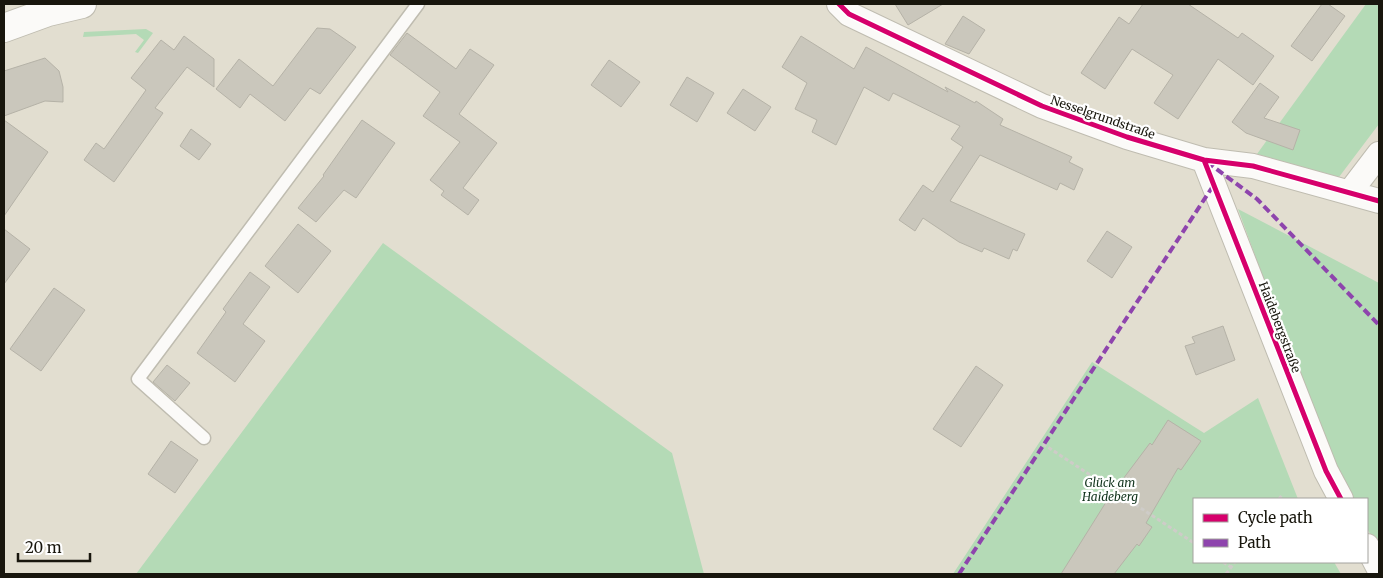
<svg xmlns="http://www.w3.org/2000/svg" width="1383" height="578" font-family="Merriweather,serif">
<rect width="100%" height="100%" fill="#e2ded0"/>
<path fill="#b4dab6" d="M 1366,4 L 1379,4 L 1379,124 L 1339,177 L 1257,154 Z
M 146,29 L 153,33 L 138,53 L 135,52 L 144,40 L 136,34 L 83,37 L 84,32 Z
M 1238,209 L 1379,283 L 1379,552 L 1367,528 L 1367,499 L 1352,499 L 1329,457 Z
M 383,243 L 672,453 L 704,574 L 136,574 Z
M 1092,362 L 1204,433 L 1258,398 L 1298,499 L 1194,499 L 1194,562 L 1334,562 L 1341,574 L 953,574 Z"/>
<path fill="#cac7bc" stroke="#b5b2a7" d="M 895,4 L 943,4 L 908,25 Z
M 1143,4 L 1188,4 L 1238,38 L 1242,33 L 1274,56 L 1253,85 L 1218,59 L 1178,119 L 1154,103 L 1173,75 L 1132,49 L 1105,89 L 1081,73 L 1119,17 L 1129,24 Z
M 1322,4 L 1328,4 L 1345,16 L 1312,61 L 1291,46 Z
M 963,16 L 985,30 L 969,54 L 945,44 Z
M 317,28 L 330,29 L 356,47 L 320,94 L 310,88 L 285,121 L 250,94 L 240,108 L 216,89 L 239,59 L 273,86 Z
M 407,33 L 456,69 L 470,49 L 494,65 L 459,114 L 497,143 L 463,188 L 479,200 L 468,215 L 441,195 L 444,191 L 430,180 L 460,142 L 423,116 L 440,92 L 390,55 Z
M 184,36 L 214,59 L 214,87 L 187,67 L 155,108 L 163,113 L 114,182 L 84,160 L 96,143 L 104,149 L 146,90 L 131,78 L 161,40 L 174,50 Z
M 801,36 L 854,69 L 866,47 L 948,92 L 945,87 L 975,103 L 976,101 L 1003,119 L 1000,125 L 1072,157 L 1069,162 L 1083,169 L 1074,190 L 1060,183 L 1057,190 L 980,155 L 950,201 L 1025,234 L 1017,251 L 1013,249 L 1009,259 L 984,248 L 982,252 L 959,242 L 923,218 L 915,231 L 899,220 L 923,185 L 933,192 L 963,147 L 951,139 L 960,126 L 893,93 L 889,101 L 864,87 L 836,145 L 812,132 L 817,120 L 795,109 L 807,83 L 782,67 Z
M 45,58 L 59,71 L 63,87 L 63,102 L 45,101 L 4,116 L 4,71 Z
M 609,60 L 640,82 L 621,107 L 591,85 Z
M 687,77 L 714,93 L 697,122 L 670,105 Z
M 1260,83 L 1279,97 L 1264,118 L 1300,130 L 1293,150 L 1246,133 L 1232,122 Z
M 743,89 L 771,107 L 755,131 L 727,113 Z
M 4,120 L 48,152 L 4,216 Z
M 362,120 L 395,143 L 356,198 L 344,190 L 316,222 L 298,208 L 324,176 L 323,175 Z
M 191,129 L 211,144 L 199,160 L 180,146 Z
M 298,224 L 331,251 L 298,293 L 265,266 Z
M 4,229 L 30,249 L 4,284 Z
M 1107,231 L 1132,247 L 1112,278 L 1087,261 Z
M 250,272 L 270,287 L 243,324 L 265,341 L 235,382 L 197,353 L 226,312 L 223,309 Z
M 54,288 L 85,310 L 41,371 L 10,349 Z
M 1223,326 L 1235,360 L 1196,375 L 1185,346 L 1195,343 L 1192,337 Z
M 167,365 L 190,383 L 175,401 L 153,382 Z
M 976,366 L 1003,385 L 961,447 L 933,429 Z
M 1168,420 L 1201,441 L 1181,470 L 1178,468 L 1146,523 L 1152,527 L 1139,546 L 1137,544 L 1114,574 L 1061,574 L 1108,499 L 1150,443 L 1152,445 Z
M 171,441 L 198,460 L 175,493 L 148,474 Z"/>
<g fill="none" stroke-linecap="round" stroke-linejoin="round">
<defs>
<path id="service" d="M 204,438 L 138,379 L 418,4"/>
<path id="minor" d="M 839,4 L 849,14 L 1042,106 L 1127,137 L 1204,160 L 1253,166 L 1379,201
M 1204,160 L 1326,471 L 1341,499
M 1350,192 L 1379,154
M 1367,546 L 1379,569"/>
<path id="secondary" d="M 4,28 L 48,12 L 82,4"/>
</defs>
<use href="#service" stroke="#bfbcb0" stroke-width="15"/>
<use href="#minor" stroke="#bfbcb0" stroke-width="26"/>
<use href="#secondary" stroke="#bfbcb0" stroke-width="30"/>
<path stroke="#ceccc8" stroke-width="3" stroke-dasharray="4 2.5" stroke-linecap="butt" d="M 1043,444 L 1194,543
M 1279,499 L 1282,495
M 1223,562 L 1231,567
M 1226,574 L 1235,562"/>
<use href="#service" stroke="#fbfaf8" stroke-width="12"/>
<use href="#minor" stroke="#fbfaf8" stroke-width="24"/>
<use href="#secondary" stroke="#fbfaf8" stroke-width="28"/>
<path stroke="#8e44ad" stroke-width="4" stroke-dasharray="8 4" stroke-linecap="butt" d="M 1207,162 L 1257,199 L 1379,325
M 959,574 L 1213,186"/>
<defs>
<path id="cycleway" d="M 839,4 L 849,14 L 1042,106 L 1127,137 L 1204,160 L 1253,166 L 1379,201
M 1204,160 L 1326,471 L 1341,499"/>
</defs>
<use href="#cycleway" stroke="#fff" stroke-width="8"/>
<use href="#cycleway" stroke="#d6006c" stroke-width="5"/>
</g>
<g text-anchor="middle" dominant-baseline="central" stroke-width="4.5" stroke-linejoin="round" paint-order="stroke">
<g font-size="12" fill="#18160d" stroke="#fff">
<text transform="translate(1103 117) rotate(19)">Nesselgrundstraße</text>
<text transform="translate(1280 327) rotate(69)">Haidebergstraße</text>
</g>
<g font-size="12" font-style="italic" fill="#13341e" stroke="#fff">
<text x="1110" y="482">Glück am<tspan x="1110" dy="14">Haideberg</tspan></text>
</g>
</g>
<rect width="1383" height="578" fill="none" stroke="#18160d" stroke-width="10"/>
<rect x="1193" y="498" width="175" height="65" fill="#ffffff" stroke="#a3a29e"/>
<rect x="1203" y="514" width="25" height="8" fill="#d6006c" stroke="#a3a29e"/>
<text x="1238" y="523" font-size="15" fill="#18160d">Cycle path</text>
<rect x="1203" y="539" width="25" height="8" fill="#8e44ad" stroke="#a3a29e"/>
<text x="1238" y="548" font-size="15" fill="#18160d">Path</text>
<path d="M18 553v8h72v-8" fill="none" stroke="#18160d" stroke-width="2.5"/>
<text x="25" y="553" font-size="15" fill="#18160d" stroke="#ffffff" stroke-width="4" paint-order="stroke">20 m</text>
</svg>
